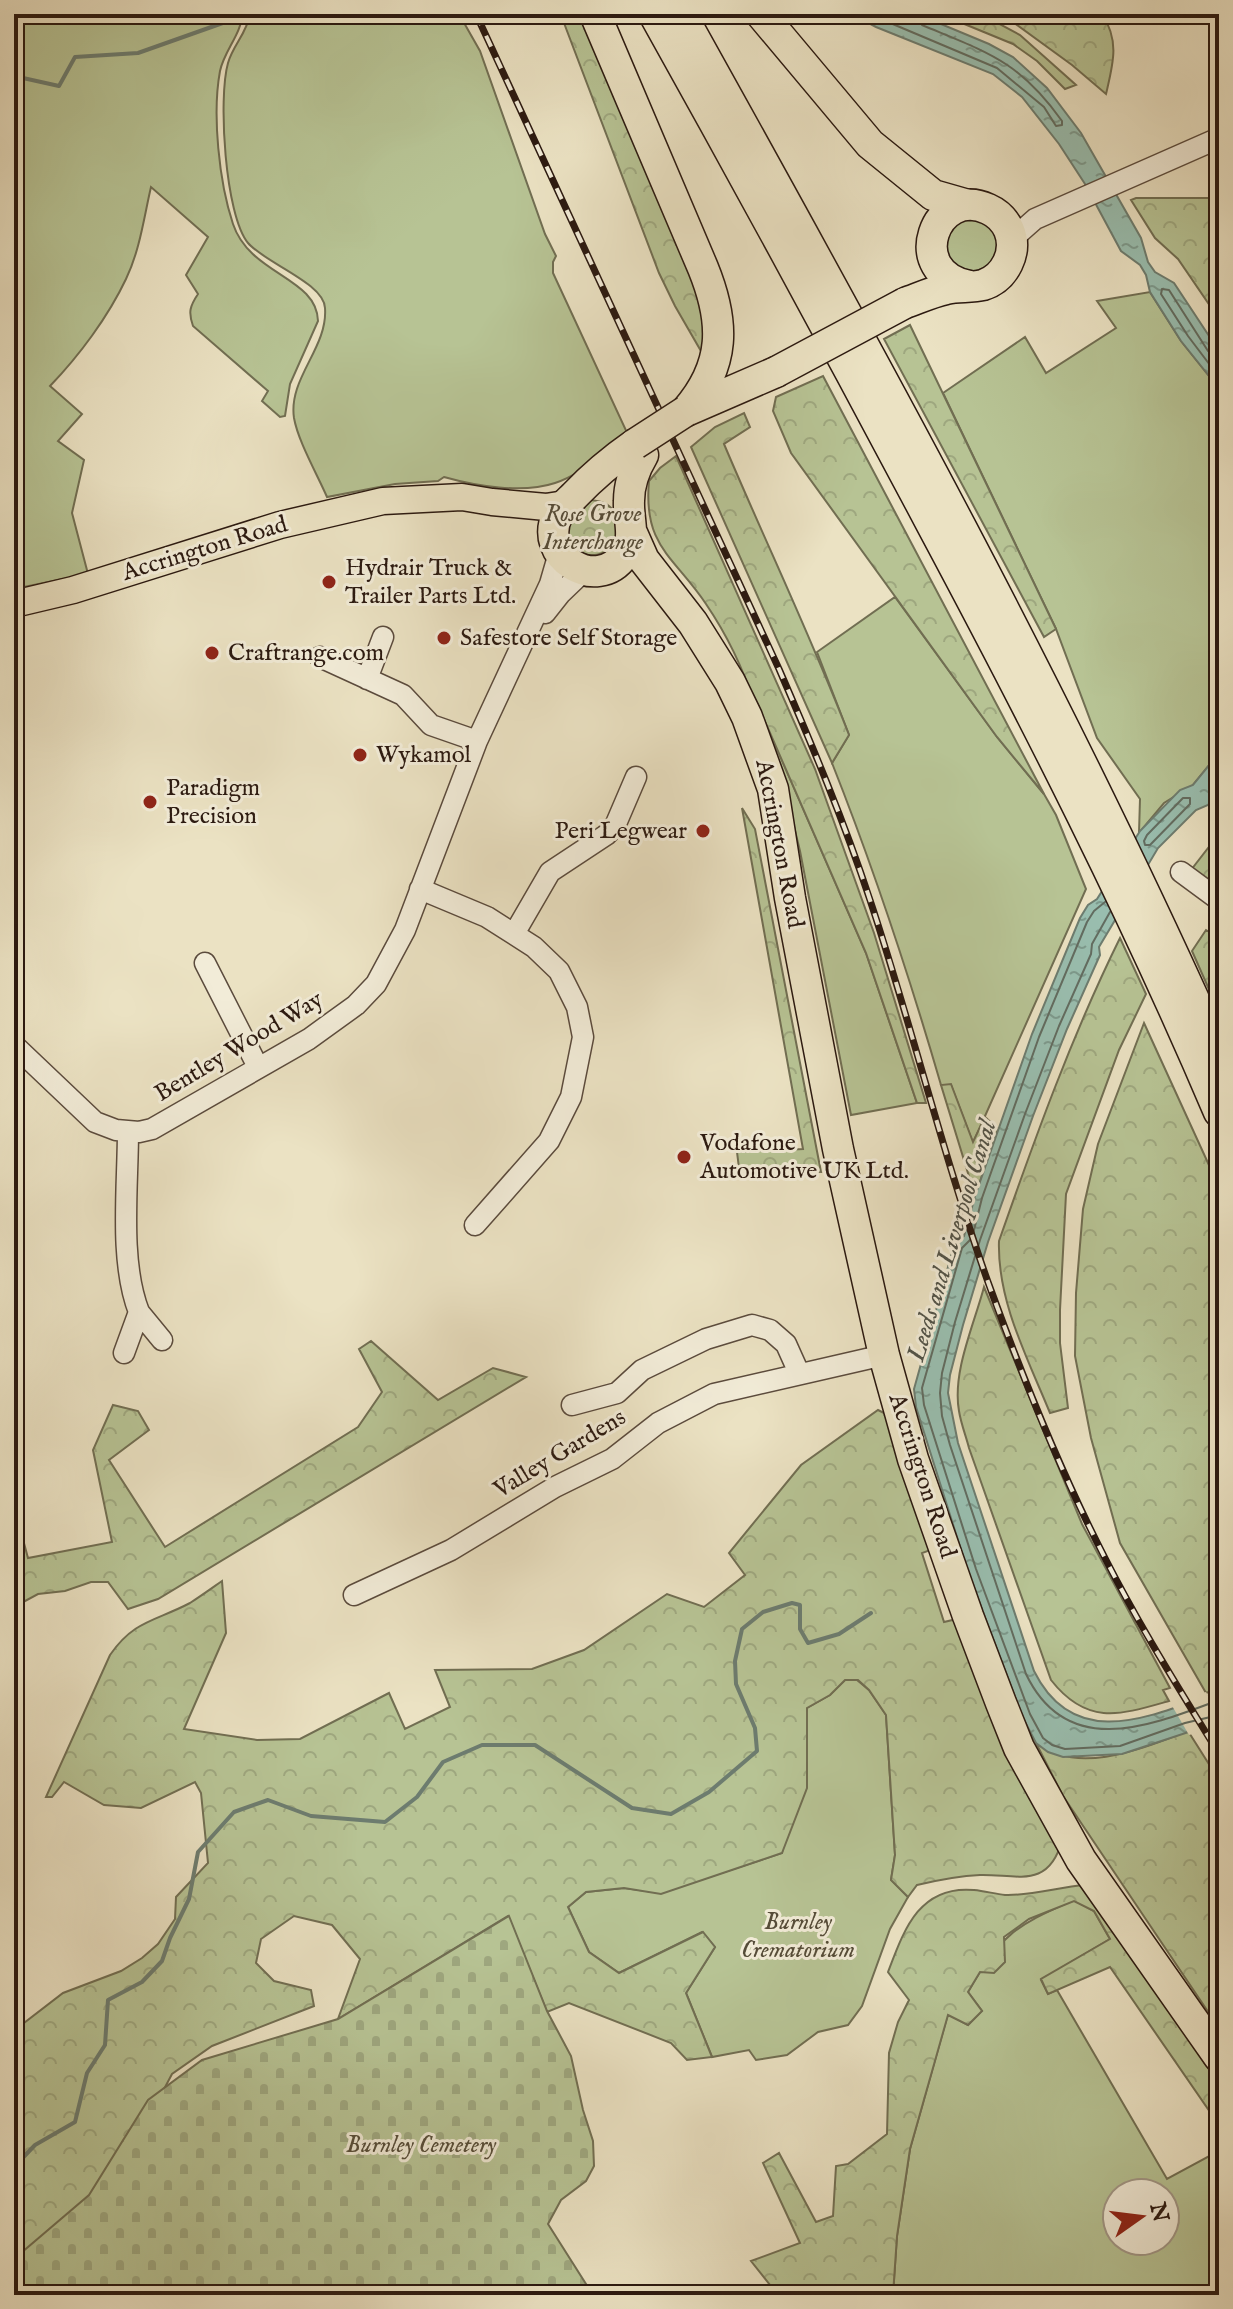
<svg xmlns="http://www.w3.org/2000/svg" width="1233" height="2309" font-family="'IM FELL English',serif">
<defs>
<pattern id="forest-crowns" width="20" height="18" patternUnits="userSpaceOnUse" patternTransform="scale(2)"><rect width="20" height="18" fill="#b7c394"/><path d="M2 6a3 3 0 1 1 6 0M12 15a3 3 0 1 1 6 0" fill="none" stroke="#9ea77f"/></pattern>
<pattern id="cemetery-stones" width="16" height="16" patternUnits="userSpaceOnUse" patternTransform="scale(2)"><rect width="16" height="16" fill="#b7c394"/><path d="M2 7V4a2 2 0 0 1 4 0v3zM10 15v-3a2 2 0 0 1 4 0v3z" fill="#9ea77f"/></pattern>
<pattern id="water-ripples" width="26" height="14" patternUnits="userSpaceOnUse" patternTransform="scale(2)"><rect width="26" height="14" fill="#99beaf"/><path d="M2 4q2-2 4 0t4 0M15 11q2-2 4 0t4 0" fill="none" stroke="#7d9a8d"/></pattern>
</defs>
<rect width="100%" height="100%" fill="#ebe2c3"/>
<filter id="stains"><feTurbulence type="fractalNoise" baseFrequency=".0025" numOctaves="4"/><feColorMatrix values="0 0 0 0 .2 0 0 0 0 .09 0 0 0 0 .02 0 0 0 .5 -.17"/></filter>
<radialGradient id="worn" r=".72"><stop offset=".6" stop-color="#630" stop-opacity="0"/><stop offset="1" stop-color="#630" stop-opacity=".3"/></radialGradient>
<path fill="#b7c394" stroke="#716e52" stroke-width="2" fill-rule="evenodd" d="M 14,14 L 242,14 C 242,33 224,51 220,71 C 212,114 219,182 233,224 C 250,275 317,277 318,321 L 290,384 L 285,416 L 280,417 L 262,401 L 268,391 L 193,326 C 188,312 190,306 198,294 L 186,275 L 208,237 L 151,187 C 144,217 140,250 126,279 C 108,317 79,356 50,386 L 82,414 L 58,441 L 84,460 L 72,513 L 88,574 L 14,589 Z
M 250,14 L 459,14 L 480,51 L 545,234 L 556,256 L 553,262 L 553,273 L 630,439 C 607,453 581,474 555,483 C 522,494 476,486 444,477 L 438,481 L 395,484 L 327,497 C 317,474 298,441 294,418 C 288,378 328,348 325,308 C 324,283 265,263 248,243 C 225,215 218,98 228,63 C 233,45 247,33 250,14 Z
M 963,213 L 998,227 L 998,257 C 975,277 973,273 947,261 L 942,233 Z
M 1150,292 L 1181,341 L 1213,381 L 1219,395 L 1219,753 L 1193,785 L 1164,803 L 1139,833 L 1140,799 L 1097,738 L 1056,629 L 943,393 L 1025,337 L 1046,373 L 1116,328 L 1097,301 Z
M 895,597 L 997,737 L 1044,794 L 1056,815 L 1086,889 L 973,1143 L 951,1085 L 941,1085 C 909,975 874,869 832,763 L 849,735 L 817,652 Z
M 754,703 L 757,703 L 866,953 L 917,1103 L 851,1115 L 800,851 L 779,765 Z
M 845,1680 L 857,1680 L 869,1690 L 886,1715 L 895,1855 L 891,1880 L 908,1897 L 890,1929 L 862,2006 L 848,2025 L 818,2032 L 787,2055 L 756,2060 L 749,2050 L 712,2057 L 686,1993 L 715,1947 L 702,1932 L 619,1973 L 589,1952 L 568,1907 L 586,1892 L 624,1888 L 661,1893 L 782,1853 L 806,1728 L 807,1708 L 830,1695 Z
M 1074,1900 L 1094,1911 L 1110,1939 L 1041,1980 L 1048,1994 L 1057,1990 L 1167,2179 L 1213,2154 L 1219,2161 L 1219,2295 L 893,2295 L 897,2236 L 910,2149 L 948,2014 L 968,2025 L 982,2011 L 968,1992 C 1001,1935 1014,1926 1074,1900 ZM 1117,2193 L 1165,2193 L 1165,2241 L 1117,2241 Z"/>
<path fill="url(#forest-crowns)" stroke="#716e52" stroke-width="2" d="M 940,14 L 981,14 L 1020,35 L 1076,85 L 1065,89 L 1037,61 L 1013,44 Z
M 1002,14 L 1102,14 C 1120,41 1113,64 1106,94 L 1072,65 Z
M 586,22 L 708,304 L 705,358 L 675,306 L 659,273 L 564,23 Z
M 1136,198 L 1219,198 L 1219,319 L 1178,259 L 1155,238 L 1131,200 Z
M 910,325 L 1056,629 L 1044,637 L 884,339 Z
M 823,376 L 1044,794 L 997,737 L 791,453 L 773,411 L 776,397 Z
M 744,413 L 750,427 L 724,444 C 765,541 811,636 849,735 L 832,763 L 691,447 L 715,427 Z
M 676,456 L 815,769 L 874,933 L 926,1103 L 917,1103 L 866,953 L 757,703 L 754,703 C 743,668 727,635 706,604 C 674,556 643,547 649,481 L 660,468 Z
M 590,500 C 605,501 613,506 618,520 C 627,551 584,570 568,540 C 565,536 566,527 565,522 Z
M 742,808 L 755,829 L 821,1172 L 739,1168 L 737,1152 L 803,1149 Z
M 1219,834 L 1219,892 L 1191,870 Z
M 1206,930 L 1219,938 L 1219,1012 L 1192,951 Z
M 1120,938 L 1146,994 L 1119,1050 L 1066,1194 L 1060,1310 L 1060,1343 L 1068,1408 L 1050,1413 C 1028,1359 997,1301 999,1241 C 1035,1138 1072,1035 1120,938 Z
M 1144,1023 L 1219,1187 L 1219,1688 L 1206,1693 L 1120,1543 L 1091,1438 L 1075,1356 L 1076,1293 L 1083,1209 L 1098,1144 Z
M 951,1084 L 973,1142 L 985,1117 L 998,1129 L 975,1196 L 941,1085 Z
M 984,1287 L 1082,1524 L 1170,1688 L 1163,1690 L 1169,1701 C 1120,1715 1087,1726 1051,1680 L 969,1448 C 966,1436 961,1424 959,1411 C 952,1372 974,1325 984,1287 Z
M 371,1341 L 438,1400 L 493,1368 L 526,1377 L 158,1599 L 128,1609 L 108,1582 L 91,1582 L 65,1591 L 38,1594 L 14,1607 L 14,1506 L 28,1558 L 112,1542 L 93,1450 L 113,1405 L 138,1411 L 149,1430 L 109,1460 L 165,1547 L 358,1427 L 382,1392 L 359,1349 Z
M 878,1410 L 894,1418 L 936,1548 L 922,1553 L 944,1622 L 961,1618 L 1062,1840 C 1049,1890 1016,1874 980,1875 C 958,1876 938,1880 917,1885 L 908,1897 L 891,1880 L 895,1855 L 886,1715 L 869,1690 L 858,1680 L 845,1680 L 830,1695 L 807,1708 L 807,1788 L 782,1853 L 661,1894 L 624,1888 L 586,1892 L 568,1907 L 589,1952 L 619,1973 L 703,1932 L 715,1947 L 686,1993 L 712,2057 L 687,2060 L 671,2043 L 569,2003 L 547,2012 L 508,1916 L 338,2019 L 360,1959 L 332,1925 L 294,1916 L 261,1939 L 256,1963 L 274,1981 L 311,1990 L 314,2006 L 212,2046 L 172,2074 L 95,2220 L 14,2290 L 14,2036 L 24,2023 L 63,1993 L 121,1971 L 142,1958 L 158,1944 L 175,1919 L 176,1897 L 208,1863 L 201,1793 L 195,1782 L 141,1808 L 104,1805 L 64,1782 L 52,1797 L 46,1797 L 110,1655 C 134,1620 156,1621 190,1603 C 201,1596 212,1588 222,1581 L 226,1633 L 184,1729 L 257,1740 L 300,1739 L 389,1693 L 405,1729 L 450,1707 L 435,1670 L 532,1669 L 584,1650 L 667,1594 L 704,1607 L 745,1575 L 729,1553 L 801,1465 Z
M 1188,1731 L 1219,1780 L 1219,2028 L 1063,1796 L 1036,1743 C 1079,1776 1143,1748 1188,1731 Z
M 1085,1885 L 1219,2084 L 1219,2125 L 1110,1967 L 1048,1994 L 1041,1979 L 1110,1939 L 1094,1911 L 1074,1901 L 1029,1919 L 1004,1937 L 1005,1962 L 994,1973 L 980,1972 L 968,1992 L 982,2011 L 968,2025 L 948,2015 L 910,2149 L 897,2236 L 893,2295 L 778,2295 L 751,2261 L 800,2243 L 763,2163 L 779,2153 L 816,2222 L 833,2216 L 836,2166 L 848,2164 L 887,2134 L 889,2053 L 898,2022 L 909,2000 L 888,1972 C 904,1930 919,1885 974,1890 C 985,1891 995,1894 1005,1895 C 1031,1896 1059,1887 1085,1885 Z"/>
<path fill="url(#cemetery-stones)" stroke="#716e52" stroke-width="2" d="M 509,1916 L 547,2011 L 571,2056 L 583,2110 L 593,2141 L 594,2166 L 586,2181 L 561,2200 L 548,2224 L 593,2295 L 14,2295 L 14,2259 L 89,2195 L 148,2100 L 202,2060 L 338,2019 Z"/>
<path fill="url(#water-ripples)" stroke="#6d7c6f" stroke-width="2" d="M 852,14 L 917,14 L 989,44 L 1013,57 L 1047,88 L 1081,133 L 1141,238 L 1148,262 L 1155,272 L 1174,283 L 1219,351 L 1219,395 L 1213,381 L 1181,341 L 1150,292 L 1146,275 L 1140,265 L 1121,251 L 1085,184 L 1059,144 L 1022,97 L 993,74 L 876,27 Z
M 1219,753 L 1219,792 L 1208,805 L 1196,810 L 1158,848 L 1099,947 L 1100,955 L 1067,1029 L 1033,1116 L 988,1242 L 963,1325 L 950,1375 L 948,1393 L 958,1443 L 1034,1671 C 1075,1754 1153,1715 1219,1692 L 1219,1722 L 1122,1754 L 1063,1757 L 1048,1752 L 1036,1743 L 1023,1718 L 968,1572 L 916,1407 L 914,1389 L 955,1242 L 964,1236 L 975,1196 L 1032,1034 L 1080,918 L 1088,905 L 1097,899 L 1140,831 L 1180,790 L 1193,785 Z"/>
<path fill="#ebe2c3" d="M 1206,1692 L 1219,1715 L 1219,1727 L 1189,1735 L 1171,1704 Z"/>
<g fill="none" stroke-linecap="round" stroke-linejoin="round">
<path stroke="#626c60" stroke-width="2" d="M 869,14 L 997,68 L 1044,107 L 1056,126 L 1062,125 L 1062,121 C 1019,61 989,53 922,25 L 918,20 L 917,14
M 1219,354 L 1208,351 L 1169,290 L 1162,289 L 1161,294 L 1188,336 L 1219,377
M 1183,798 L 1190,798 L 1190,804 L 1150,845 L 1145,845 L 1144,841 L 1147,835 Z
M 1105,902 L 1094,911 L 1087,922 L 1039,1037 L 982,1198 L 972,1238 L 962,1248 L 922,1388 L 924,1405 L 976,1569 L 1030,1714 L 1043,1738 L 1052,1745 L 1065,1749 L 1120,1746 L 1185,1723 L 1219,1715
M 1110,912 L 1092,944 L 1091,954 L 1059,1026 L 1025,1114 L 980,1240 L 955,1322 L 942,1373 L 940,1393 L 942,1416 L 950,1445 L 1026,1674 C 1067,1760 1150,1726 1219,1700"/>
<path stroke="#6d7c6f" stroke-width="4" d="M 14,76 L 59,86 L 75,57 L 138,53 L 234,19 L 239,14
M 14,2167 L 35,2145 L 75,2122 L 87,2073 L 105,2045 L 108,2000 L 142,1982 L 162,1961 L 170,1938 L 189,1899 L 198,1852 L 234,1812 L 268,1800 L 311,1816 L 385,1822 L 417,1797 L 443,1762 L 482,1745 L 535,1745 L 632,1808 L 671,1814 L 709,1792 L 757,1751 L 755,1728 L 736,1684 L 735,1661 L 742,1629 L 763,1612 L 792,1603 L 800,1605 L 800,1629 L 808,1643 L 839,1634 L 871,1613"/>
<defs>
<path id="minor" d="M 1012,244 L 1018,234 L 1035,219 L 1219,138
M 545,613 L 560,594 L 584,571
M 320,657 L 403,695 L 431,725 L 477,741
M 367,679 L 383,637
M 1181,872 L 1219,900
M 420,889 L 487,917 L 534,947 L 559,971 L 577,1007 L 583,1037 L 571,1097 L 549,1141 L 475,1225
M 514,934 L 550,872 L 606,835 L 615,826 L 636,777
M 205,963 L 258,1067
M 14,1045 L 95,1122 L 116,1130 L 139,1132 L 152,1129 L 309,1039 L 356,1005 L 376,984 L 405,930 L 477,741 L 550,584 L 559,553
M 139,1312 L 162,1340
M 124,1353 L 139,1312 C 119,1261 128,1187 128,1131
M 572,1405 L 617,1393 L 642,1370 L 706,1339 L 752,1325 L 770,1330 L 786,1344 L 799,1373
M 354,1595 L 451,1550 L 555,1487 L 612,1459 L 658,1423 L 714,1394 L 884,1355"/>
<path id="major" d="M 14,604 L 73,590 L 280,525 L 383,501 L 462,497 L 492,502 L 546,507 L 565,504"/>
<path id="highway" d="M 595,14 L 703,268 C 725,322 726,365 686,411
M 654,14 C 749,184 842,355 933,527 C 1035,718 1134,912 1219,1112
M 681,14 C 871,355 1060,698 1219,1055
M 761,14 L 870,144 L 933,195 L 968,205
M 905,303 C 919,298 932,292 946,289 C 958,286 971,288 983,285 C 1005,278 1018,252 1009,230 C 1005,221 997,213 988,209 C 936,185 902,272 969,286
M 686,411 L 776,372
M 635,444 C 612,460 593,476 574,496 C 568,502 562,507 558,514 C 536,556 597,594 624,555 C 637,538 628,521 629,501 C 629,484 634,470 643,455
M 632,533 L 644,560 L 693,623 L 730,682 L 747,717 L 773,789 L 790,898 L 838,1149 L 884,1355 L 913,1459 L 968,1616 L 1001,1703 L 1019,1748 L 1081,1860 L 1219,2057"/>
</defs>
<use href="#minor" stroke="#5b4b3d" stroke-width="23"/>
<use href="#major" stroke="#2b1910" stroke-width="29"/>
<use href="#highway" stroke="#2b1910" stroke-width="33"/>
<use href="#minor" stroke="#f2ecd8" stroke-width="20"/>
<use href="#major" stroke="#ebe2c3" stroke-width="26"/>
<use href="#highway" stroke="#ebe2c3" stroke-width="30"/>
<defs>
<path id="rail" d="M 476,14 L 779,669 C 812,745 844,821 870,900 C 912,1026 943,1156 988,1282 C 1022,1376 1060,1471 1106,1560 C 1140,1627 1180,1690 1219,1754"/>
</defs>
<use href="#rail" stroke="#2b1910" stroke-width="7"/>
<use href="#rail" stroke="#f2ecd8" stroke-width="4" stroke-dasharray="12" stroke-linecap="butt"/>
<defs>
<path id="highway-bridge" d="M 776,372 L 905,303
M 635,444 L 686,411"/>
</defs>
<use href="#highway-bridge" stroke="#2b1910" stroke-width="33" stroke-linecap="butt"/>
<use href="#highway-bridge" stroke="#ebe2c3" stroke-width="30"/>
</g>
<g fill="#8f2418" stroke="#f2ecd8" stroke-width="3">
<circle cx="329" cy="582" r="8"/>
<circle cx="444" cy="638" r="8"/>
<circle cx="212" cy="653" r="8"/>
<circle cx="360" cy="755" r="8"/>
<circle cx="150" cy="802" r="8"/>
<circle cx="703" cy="831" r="8"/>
<circle cx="684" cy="1157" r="8"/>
</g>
<g text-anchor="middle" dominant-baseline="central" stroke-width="6" stroke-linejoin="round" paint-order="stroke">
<g font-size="24" font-style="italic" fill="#554c38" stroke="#f2ecd8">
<text x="593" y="514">Rose Grove<tspan x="593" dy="28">Interchange</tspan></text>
<text x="798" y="1922">Burnley<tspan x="798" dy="28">Crematorium</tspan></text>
<text x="421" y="2145">Burnley Cemetery</text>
</g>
<g font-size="24" fill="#2b1910" stroke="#f2ecd8">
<text transform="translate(205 549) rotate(-17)">Accrington Road</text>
<text transform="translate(779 844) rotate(79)">Accrington Road</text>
<text transform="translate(239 1047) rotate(-31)">Bentley Wood Way</text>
<text transform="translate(560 1454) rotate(-31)">Valley Gardens</text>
<text transform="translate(922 1476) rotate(72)">Accrington Road</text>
</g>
<g font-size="24" fill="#2b1910" stroke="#f2ecd8" text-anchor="start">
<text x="345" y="568">Hydrair Truck &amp;<tspan x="345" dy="28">Trailer Parts Ltd.</tspan></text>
<text x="460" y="638">Safestore Self Storage</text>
<text x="228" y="653">Craftrange.com</text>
<text x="376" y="755">Wykamol</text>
<text x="166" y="788">Paradigm<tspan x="166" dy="28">Precision</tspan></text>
<text x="687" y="831" text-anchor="end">Peri Legwear</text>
<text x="700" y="1143">Vodafone<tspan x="700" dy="28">Automotive UK Ltd.</tspan></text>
</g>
<g font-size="26" font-style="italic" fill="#525348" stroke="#f2ecd8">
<text transform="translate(952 1241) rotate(-73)">Leeds and Liverpool Canal</text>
</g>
</g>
<rect width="1233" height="2309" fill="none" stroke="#ebe2c3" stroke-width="48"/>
<rect x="16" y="16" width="1201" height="2277" fill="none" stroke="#2b1910" stroke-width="4"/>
<rect x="24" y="24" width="1185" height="2261" fill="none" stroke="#2b1910" stroke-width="2"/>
<g transform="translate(1141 2217) rotate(76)"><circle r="38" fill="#f2ecd8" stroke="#a29888" stroke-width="2"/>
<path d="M0-6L14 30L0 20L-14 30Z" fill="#8f2418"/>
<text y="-12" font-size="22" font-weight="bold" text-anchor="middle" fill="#2b1910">N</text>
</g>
<rect width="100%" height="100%" filter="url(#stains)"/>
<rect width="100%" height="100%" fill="url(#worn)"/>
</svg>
